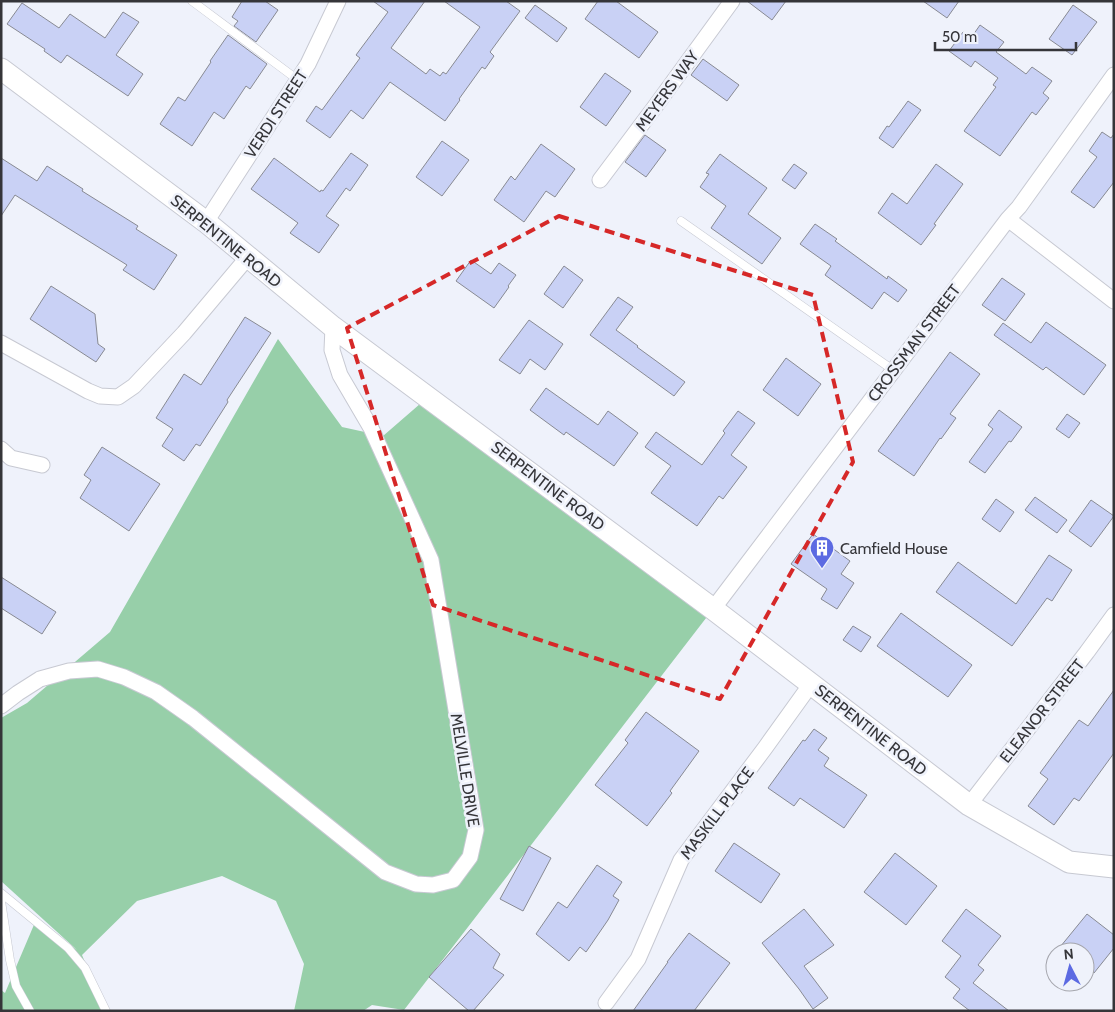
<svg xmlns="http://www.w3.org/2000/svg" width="1115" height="1012" font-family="Cabin,sans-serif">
<rect width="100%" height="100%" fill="#eff2fb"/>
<path fill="#97cfa9" d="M 278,339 L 342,427 L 383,436 L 428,397 L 713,609 L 404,1010 L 372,1005 L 363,1011 L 294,1011 L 304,964 L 276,901 L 222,876 L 137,901 L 82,955 L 105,1011 L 1,1011 L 1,990 L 5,993 L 36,920 L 77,950 L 1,881 L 1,718 L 27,703 L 110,632 Z"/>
<path fill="#c9d1f5" stroke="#888a93" d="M 242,1 L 265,1 L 278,10 L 256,42 L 234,26 L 238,21 L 232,17 Z
M 373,1 L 425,1 L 391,48 L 426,74 L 430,69 L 440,76 L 443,72 L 446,74 L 480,27 L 444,1 L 506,1 L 520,11 L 490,52 L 494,56 L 485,69 L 482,67 L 459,99 L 460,100 L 445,121 L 390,82 L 363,119 L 351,110 L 330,138 L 306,121 L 316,106 L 322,110 L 360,58 L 356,55 L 388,12 Z
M 598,1 L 616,1 L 658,32 L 639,58 L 585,19 Z
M 747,1 L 786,1 L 772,20 Z
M 923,1 L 959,1 L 947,18 Z
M 22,3 L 59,28 L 70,14 L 105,38 L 123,12 L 139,22 L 116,55 L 143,74 L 128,96 L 67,55 L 61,63 L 44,51 L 45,49 L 7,24 Z
M 535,5 L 567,28 L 557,42 L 525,18 Z
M 1073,5 L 1097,22 L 1072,55 L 1049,39 Z
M 980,25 L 1004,42 L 996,52 L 1026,74 L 1032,67 L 1052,81 L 1043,93 L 1049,98 L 1036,115 L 1032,112 L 1000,156 L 964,131 L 996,87 L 993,85 L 998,78 L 975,61 L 971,67 L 949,51 L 963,32 L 971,38 Z
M 228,35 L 267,64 L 250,89 L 246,86 L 224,119 L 214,112 L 192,146 L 160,124 L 178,97 L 185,101 L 211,62 L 210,61 Z
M 703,59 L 739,85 L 727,101 L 691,75 Z
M 605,73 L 631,91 L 606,126 L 580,107 Z
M 908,101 L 921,110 L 893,148 L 879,138 L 887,126 L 889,127 Z
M 1102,132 L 1111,138 L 1114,134 L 1114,182 L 1094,208 L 1071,192 L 1097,157 L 1089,151 Z
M 645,135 L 666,150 L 646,177 L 625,162 Z
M 442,141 L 469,160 L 442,196 L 416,177 Z
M 541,144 L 575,169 L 555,197 L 546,191 L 524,222 L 494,200 L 511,176 L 515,180 Z
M 351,153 L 368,165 L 350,191 L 346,188 L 326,216 L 339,225 L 319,253 L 290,233 L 298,223 L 251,189 L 274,158 L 320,192 L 321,190 L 323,191 Z
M 720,154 L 767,188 L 748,214 L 781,238 L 762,264 L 711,228 L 726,206 L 700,187 L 709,174 L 706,173 Z
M 1,158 L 37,181 L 47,166 L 83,189 L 82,191 L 138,226 L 136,229 L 177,255 L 154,290 L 123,270 L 127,265 L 15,195 L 1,216 Z
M 794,164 L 807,173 L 795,189 L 782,180 Z
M 936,164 L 963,184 L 934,224 L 936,225 L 921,245 L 878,213 L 892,193 L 907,204 Z
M 815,224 L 837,239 L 835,241 L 887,279 L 888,276 L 907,290 L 898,302 L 884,292 L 872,309 L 825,275 L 831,266 L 800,244 Z
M 471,260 L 491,274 L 499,263 L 516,275 L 508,286 L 509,287 L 494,308 L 456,281 Z
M 564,266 L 583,280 L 563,308 L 544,294 Z
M 1002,278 L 1025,294 L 1005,321 L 982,305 Z
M 51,286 L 95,314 L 98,344 L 105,349 L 96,362 L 30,319 Z
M 618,297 L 633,307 L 616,330 L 638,346 L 637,347 L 685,382 L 674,396 L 590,335 Z
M 245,317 L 271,333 L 227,400 L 228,402 L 200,446 L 196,444 L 184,461 L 162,446 L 173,429 L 156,418 L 184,374 L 201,385 Z
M 529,320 L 563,344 L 545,370 L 530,359 L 520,374 L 499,360 Z
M 1046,322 L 1106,365 L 1084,395 L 1046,367 L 1043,370 L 994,335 L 1003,323 L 1031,343 Z
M 950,352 L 980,374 L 950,414 L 956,418 L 941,439 L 940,438 L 914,476 L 878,451 Z
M 786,358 L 821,384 L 798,416 L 763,390 Z
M 546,388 L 598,425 L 608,411 L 638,433 L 614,466 L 566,432 L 564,435 L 530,410 Z
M 999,410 L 1022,427 L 1011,442 L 1009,441 L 985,473 L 969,462 L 993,429 L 988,425 Z
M 738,411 L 755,423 L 731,455 L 747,467 L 723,499 L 719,496 L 697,526 L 651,493 L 671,466 L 645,447 L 656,432 L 702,465 L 725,433 L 723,431 Z
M 1067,414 L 1080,423 L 1069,438 L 1056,429 Z
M 102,447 L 160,484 L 129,531 L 80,498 L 91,480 L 84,475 Z
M 1035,497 L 1067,520 L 1057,533 L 1025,510 Z
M 996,499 L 1014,512 L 1000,532 L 982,519 Z
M 1091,500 L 1114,516 L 1091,547 L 1069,531 Z
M 813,534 L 850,561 L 841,574 L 854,583 L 837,609 L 821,599 L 827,589 L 791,564 Z
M 1049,555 L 1072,570 L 1052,601 L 1047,598 L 1012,646 L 936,592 L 958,562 L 1016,604 Z
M 1,577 L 56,612 L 42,634 L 1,608 Z
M 901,613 L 972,665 L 948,697 L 877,646 Z
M 853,626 L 871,637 L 861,652 L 843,640 Z
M 1114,690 L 1114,753 L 1079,801 L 1074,798 L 1054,825 L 1028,806 L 1048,779 L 1040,773 L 1079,720 L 1088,726 Z
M 646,712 L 699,751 L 670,791 L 672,793 L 647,826 L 595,785 L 628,743 L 625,740 Z
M 814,729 L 827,738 L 818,750 L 829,758 L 824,766 L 867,795 L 844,828 L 800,798 L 794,806 L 768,788 L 803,740 L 805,741 Z
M 734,843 L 780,874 L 761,903 L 715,871 Z
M 529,846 L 551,858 L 523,911 L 500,899 Z
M 895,853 L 937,886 L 906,925 L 864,892 Z
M 597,865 L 622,882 L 613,896 L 619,900 L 608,920 L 586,952 L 580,947 L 569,961 L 536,934 L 558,902 L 567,908 Z
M 804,909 L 834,945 L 804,966 L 828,998 L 813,1009 L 799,989 L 762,943 Z
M 966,909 L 1001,936 L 978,965 L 984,970 L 973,983 L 1009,1011 L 970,1011 L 953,998 L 960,989 L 945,977 L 961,956 L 942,941 Z
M 1087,914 L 1114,935 L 1114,948 L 1094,973 L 1085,966 L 1085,952 L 1056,952 Z
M 471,929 L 500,954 L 493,968 L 504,975 L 473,1011 L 469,1011 L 429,977 Z
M 689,933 L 730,963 L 694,1011 L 633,1011 L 668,962 L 667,962 Z"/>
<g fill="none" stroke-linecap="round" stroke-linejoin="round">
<defs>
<path id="lane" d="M 192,1 L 298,80
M 681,221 L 893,370
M 1,893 L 68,948 L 85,968 L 106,1011
M 1,901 L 10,960 L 16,986 L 30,1011"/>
<path id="street" d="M 600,180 L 657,104 L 732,1
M 1008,219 L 1114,301
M 206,222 L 308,64 L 338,1
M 1,343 L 88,391 L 100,396 L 118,397 L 134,386 L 184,333 L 248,257
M 1,449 L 11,458 L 42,465
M 713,609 L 1008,219 L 1019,207 L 1114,75
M 1,706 L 18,693 L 40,679 L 69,671 L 98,669 L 124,677 L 156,692 L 193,718 L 385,872 L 416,884 L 433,885 L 453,880 L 470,857 L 476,830 L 431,560 L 371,428 L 340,375 L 332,350 L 333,327
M 969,805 L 1087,652 L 1114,615
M 606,1003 L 638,959 L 681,860 L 765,748 L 811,684"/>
<path id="secondary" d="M 1,69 L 206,222 L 333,327 L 713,609 L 969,805 L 1069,862 L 1114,867"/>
</defs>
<use href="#lane" stroke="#c7c9d2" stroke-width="9"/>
<use href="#street" stroke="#c7c9d2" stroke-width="17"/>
<use href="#secondary" stroke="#c7c9d2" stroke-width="23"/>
<use href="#lane" stroke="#fff" stroke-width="8"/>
<use href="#street" stroke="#fff" stroke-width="15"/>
<use href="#secondary" stroke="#fff" stroke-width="21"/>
</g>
<path fill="none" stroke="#d62828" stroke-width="4" stroke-dasharray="10 6" stroke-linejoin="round" d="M 559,216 L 813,295 L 853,462 L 720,699 L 433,605 L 347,328 Z"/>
<defs>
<symbol id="building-pin" viewBox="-11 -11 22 30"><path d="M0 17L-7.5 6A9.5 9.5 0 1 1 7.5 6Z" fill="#5c6ae2" stroke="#eff2fb"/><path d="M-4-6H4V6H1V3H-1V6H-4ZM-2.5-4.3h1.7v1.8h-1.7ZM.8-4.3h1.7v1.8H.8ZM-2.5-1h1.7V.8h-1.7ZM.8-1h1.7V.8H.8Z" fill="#fff"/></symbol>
</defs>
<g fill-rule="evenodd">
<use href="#building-pin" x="808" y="534" width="28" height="38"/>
</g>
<g text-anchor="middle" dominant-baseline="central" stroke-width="5" stroke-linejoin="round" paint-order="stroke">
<g font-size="16" fill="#353539" stroke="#eff2fb">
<text transform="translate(667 91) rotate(-54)">MEYERS WAY</text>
<text transform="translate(276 114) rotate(-57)">VERDI STREET</text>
<text transform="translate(226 241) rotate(39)">SERPENTINE ROAD</text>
<text transform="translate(914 343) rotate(-53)">CROSSMAN STREET</text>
<text transform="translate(548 486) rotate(37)">SERPENTINE ROAD</text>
<text transform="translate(1042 711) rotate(-52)">ELEANOR STREET</text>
<text transform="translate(871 730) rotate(38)">SERPENTINE ROAD</text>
<text transform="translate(465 770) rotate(81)">MELVILLE DRIVE</text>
<text transform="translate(717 813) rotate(-53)">MASKILL PLACE</text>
</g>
<g font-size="16" fill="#353539" stroke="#eff2fb" text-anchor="start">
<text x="840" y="548">Camfield House</text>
</g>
</g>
<rect width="1115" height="1012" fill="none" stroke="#353539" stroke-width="5"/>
<g transform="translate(1070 967) rotate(354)"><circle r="24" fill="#eff2fb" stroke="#a5a6ad"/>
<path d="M0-4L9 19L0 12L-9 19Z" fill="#5c6ae2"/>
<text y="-8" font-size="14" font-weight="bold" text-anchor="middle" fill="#353539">N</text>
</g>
<path d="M935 42v8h141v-8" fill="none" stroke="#353539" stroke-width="2.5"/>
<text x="942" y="42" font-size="15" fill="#353539" stroke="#eff2fb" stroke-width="4" paint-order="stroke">50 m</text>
</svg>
